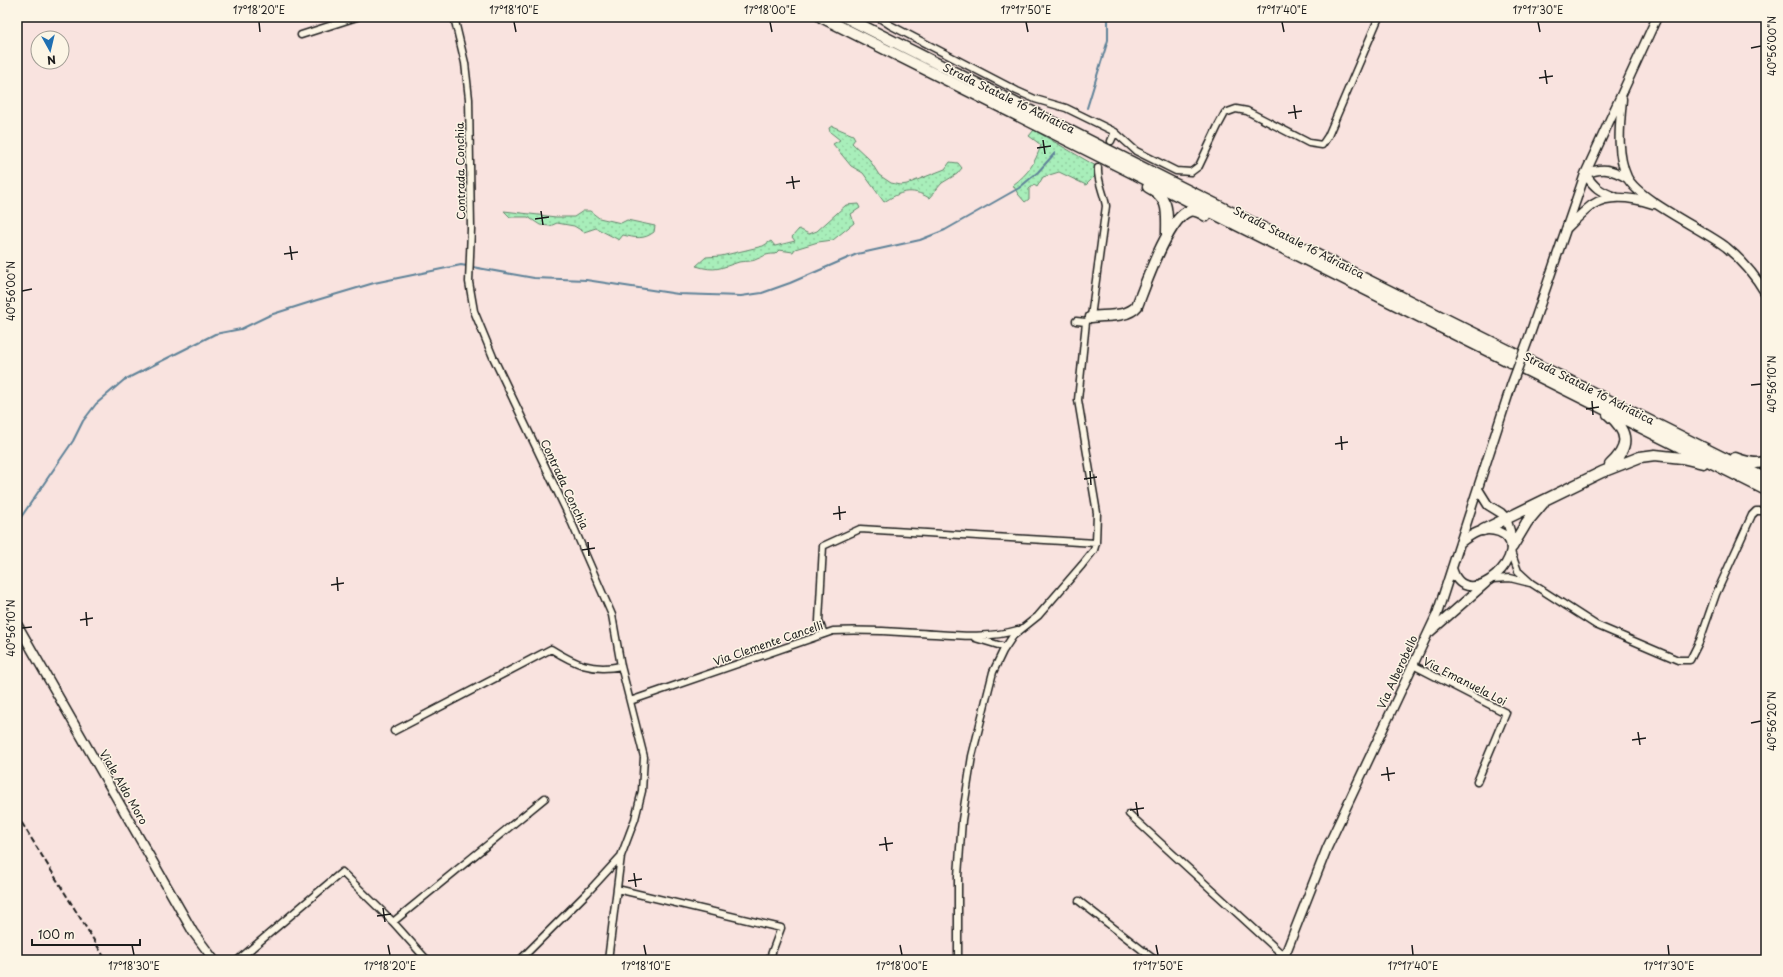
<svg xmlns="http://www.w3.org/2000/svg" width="1783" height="977" font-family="'Playpen Sans',sans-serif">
<defs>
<pattern id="grass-dots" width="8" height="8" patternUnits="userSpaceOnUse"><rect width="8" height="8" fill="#a8eeba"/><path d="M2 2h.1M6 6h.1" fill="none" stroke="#90cc9f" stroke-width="1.8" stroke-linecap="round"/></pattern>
</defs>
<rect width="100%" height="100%" fill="#f9e3df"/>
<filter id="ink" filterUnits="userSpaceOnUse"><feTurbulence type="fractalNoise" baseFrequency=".025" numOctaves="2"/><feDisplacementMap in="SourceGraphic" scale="8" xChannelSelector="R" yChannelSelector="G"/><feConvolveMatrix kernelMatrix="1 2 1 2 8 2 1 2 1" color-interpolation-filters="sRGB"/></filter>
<g filter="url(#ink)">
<path fill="url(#grass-dots)" stroke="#62856b" d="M 832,126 L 853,135 L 855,139 L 852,143 L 869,159 L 879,175 L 891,183 L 901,185 L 907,184 L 945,169 L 950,162 L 958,163 L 962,168 L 957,174 L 942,183 L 929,198 C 911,187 900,192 884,202 L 863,173 L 851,166 L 833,144 L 840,140 L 830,132 L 829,128 Z
M 1034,130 L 1096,166 L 1096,175 L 1086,185 L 1059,172 L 1043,177 L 1037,187 L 1034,185 L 1029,189 L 1029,199 L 1025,202 L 1018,194 L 1013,185 C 1029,173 1035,163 1041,145 L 1029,136 Z
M 858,204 L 860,208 L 851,214 L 854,223 L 833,240 L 818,242 L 795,249 L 793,252 L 779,250 L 775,254 C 765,254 765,256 757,259 C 752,262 744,261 739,262 C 720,268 716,272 696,266 L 706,257 L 721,256 L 763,246 L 771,241 L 775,246 L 795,241 L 792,237 L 799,229 L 809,234 L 817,231 L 846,205 Z
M 504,211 L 556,217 L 574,217 L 583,211 L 590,211 L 599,218 L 621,223 L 627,220 L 655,226 L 654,232 C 644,240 635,238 623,235 L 619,240 L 596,228 L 584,232 L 574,226 L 557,223 L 550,226 L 540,225 L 528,217 L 510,217 Z"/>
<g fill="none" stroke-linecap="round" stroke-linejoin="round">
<path stroke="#5f8298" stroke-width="2" d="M 1087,108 L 1108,40 L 1108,17
M 17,523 L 73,441 L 83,421 L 96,404 L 124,380 L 215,334 L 241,329 L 270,315 L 317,300 L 374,283 L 461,265 L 534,278 L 586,280 L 678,294 L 741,296 L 762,293 L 790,283 L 857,254 L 920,240 L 945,230 L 1019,188 L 1038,172 L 1055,153"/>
<path stroke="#cdbbb8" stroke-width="6" stroke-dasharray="6 3" stroke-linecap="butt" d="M 1098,168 L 1111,141"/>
<defs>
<path id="minor" d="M 454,17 L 465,63 L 469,99 L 471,229 L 469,282 L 474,311 L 493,357 L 567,512 L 612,615 L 621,666 L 644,757 L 642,791 L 635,819 L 621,856 L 608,960
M 878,17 L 890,25 L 1017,91 L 1035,99 L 1066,108 L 1115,132 L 1136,151 L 1176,171 L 1191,172 L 1199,166 L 1218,126 L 1225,113 L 1236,109 L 1247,111 L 1309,143 L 1322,145 L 1328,136 L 1379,17
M 301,35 L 357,17
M 1111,141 L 1115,132
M 1076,321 L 1086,322
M 1511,552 L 1518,571 L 1531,583 L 1596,625 L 1678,660 L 1690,660 L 1700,640 L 1716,594 L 1752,515 L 1756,511 L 1766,511
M 1492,579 L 1510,578 L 1530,583
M 824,634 L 819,621 L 823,546 L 860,529 L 1096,543
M 975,638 L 1005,647
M 1413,665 L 1506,713 L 1477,782
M 630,701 L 833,631 C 867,629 901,632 935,634 C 962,636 991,638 1018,630
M 394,731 L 551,649 C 575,664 592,672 621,666
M 1129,814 L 1284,956
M 617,889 L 781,928 L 769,960
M 1079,901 L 1155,960
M 393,922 L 545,798
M 238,960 L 342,872 L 393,922 L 427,960
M 520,960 L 587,893 L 621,856
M 958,960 L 958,876 L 962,820 L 972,756 L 993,672 L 1003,651 L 1013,636 L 1038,616 L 1082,565 L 1094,550 L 1096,543 L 1097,513 L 1078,400 L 1086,322 L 1091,317 L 1106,206 C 1104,193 1097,181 1098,168"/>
<path id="secondary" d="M 1622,99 C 1620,124 1616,153 1627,177 C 1638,200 1704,230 1726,247 C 1742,260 1756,277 1766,294
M 1615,197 C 1599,191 1595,188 1585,174 C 1602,167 1612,169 1627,178
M 1566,229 C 1574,221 1583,212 1592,205 C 1610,193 1634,198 1653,204
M 1528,340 L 1585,174 L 1657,17
M 1478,489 L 1488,505 L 1501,513 L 1506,518 L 1510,531 L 1511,541
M 1452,568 C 1466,619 1539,548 1499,532 C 1483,526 1472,534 1460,543
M 17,624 L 193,932 L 214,960
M 1430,632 L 1486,583
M 1283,960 L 1327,848 L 1437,614 L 1511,386"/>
<path id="trunk" d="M 821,17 L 1766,490
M 845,17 L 1171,182 L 1766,479
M 1148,187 C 1170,198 1167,212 1167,234
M 1091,317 C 1105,315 1127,318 1137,306 C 1145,286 1168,218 1189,211 C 1195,209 1201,213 1206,216
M 1608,414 C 1629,432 1630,447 1610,465
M 1735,458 C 1744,461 1757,466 1766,461
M 1483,530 L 1602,472 L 1640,457 L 1655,455 L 1682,458 L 1703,463
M 1512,547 L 1527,522 L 1543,503"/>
</defs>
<use href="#minor" stroke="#1c1c1c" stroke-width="9"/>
<use href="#secondary" stroke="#1c1c1c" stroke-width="11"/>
<use href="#trunk" stroke="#1c1c1c" stroke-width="13"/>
<use href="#minor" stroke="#fcf5e5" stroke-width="6"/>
<use href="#secondary" stroke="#fcf5e5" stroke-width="8"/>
<use href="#trunk" stroke="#fcf5e5" stroke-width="10"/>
<path stroke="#1c1c1c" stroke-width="2" stroke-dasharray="6 3" stroke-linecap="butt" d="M 17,815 L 106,960"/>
<defs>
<path id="secondary-bridge" d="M 1511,386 L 1528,340"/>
</defs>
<use href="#secondary-bridge" stroke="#1c1c1c" stroke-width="11" stroke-linecap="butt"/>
<use href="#secondary-bridge" stroke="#fcf5e5" stroke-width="8"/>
</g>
</g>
<path fill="none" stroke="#1c1c1c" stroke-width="1.5" d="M 259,22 L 260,32M 514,22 L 516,32M 770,22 L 772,32M 1026,22 L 1028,32M 1282,22 L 1284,32M 1538,22 L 1540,32M 1751,48 L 1761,46M 1545,70 L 1547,84M 1539,78 L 1553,76M 1294,105 L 1296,119M 1288,113 L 1302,111M 1043,140 L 1045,154M 1037,148 L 1051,146M 792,176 L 794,189M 786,183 L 800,181M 541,211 L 543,225M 535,219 L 549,217M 290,246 L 292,260M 284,254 L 298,252M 22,291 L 32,289M 1751,385 L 1761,384M 1592,401 L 1593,415M 1586,409 L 1599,407M 1341,436 L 1342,450M 1335,444 L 1348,442M 1090,471 L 1091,485M 1084,479 L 1097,477M 839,506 L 840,520M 833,514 L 846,512M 588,542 L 589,556M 582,550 L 595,548M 337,577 L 338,591M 331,585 L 344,583M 86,612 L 87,626M 80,620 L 93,618M 22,628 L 32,627M 1751,723 L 1761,721M 1638,732 L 1640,745M 1632,740 L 1646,738M 1387,767 L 1389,781M 1381,775 L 1395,773M 1136,802 L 1138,816M 1130,810 L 1144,808M 885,837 L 887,851M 879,845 L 893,843M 634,873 L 636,887M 628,881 L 642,879M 383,908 L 385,922M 377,916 L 391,914M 132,945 L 134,955M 388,945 L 390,955M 644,945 L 646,955M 900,945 L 902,955M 1156,945 L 1158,955M 1412,945 L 1413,955M 1668,945 L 1669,955"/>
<g text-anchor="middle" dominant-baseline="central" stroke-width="3" stroke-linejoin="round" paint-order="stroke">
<g font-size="11" fill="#1c1c1c" stroke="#fcf5e5">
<text transform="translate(1009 98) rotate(26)">Strada Statale 16 Adriatica</text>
<text transform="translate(460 171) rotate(-91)">Contrada Conchia</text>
<text transform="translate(1299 242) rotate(27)">Strada Statale 16 Adriatica</text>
<text transform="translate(1589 388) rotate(27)">Strada Statale 16 Adriatica</text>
<text transform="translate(565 484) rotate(65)">Contrada Conchia</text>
<text transform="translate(768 643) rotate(-19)">Via Clemente Cancelli</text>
<text transform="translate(1397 672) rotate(-65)">Via Alberobello</text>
<text transform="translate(1465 681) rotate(27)">Via Emanuela Loi</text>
<text transform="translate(124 787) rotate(60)">Viale Aldo Moro</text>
</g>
</g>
<rect width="1783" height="977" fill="none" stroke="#fcf5e5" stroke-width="44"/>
<g transform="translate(50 50) rotate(172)"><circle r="19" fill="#fcf5e5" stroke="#a29e95"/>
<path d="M0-3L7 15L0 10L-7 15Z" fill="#1f6fb2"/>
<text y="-6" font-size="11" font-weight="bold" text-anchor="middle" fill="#1c1c1c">N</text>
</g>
<path d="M32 939v6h108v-6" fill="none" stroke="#1c1c1c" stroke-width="2"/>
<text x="38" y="939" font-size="12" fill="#1c1c1c" stroke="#fcf5e5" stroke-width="3" paint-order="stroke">100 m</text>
<rect x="22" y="22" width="1739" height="933" fill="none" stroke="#1c1c1c" stroke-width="1.5"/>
<g font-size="10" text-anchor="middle" fill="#1c1c1c">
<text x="259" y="14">17°18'20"E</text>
<text x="514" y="14">17°18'10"E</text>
<text x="770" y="14">17°18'00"E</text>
<text x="1026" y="14">17°17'50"E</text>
<text x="1282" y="14">17°17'40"E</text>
<text x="1538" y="14">17°17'30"E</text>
<text transform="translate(1772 46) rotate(-90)" y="4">40°56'00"N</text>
<text transform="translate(11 291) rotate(-90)" y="4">40°56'00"N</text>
<text transform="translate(1772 384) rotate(-90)" y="4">40°56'10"N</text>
<text transform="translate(11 628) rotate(-90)" y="4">40°56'10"N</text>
<text transform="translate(1772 721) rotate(-90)" y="4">40°56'20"N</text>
<text x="134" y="970">17°18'30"E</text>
<text x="390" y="970">17°18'20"E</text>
<text x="646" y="970">17°18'10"E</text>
<text x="902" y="970">17°18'00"E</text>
<text x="1158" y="970">17°17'50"E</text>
<text x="1413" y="970">17°17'40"E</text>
<text x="1669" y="970">17°17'30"E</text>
</g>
</svg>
